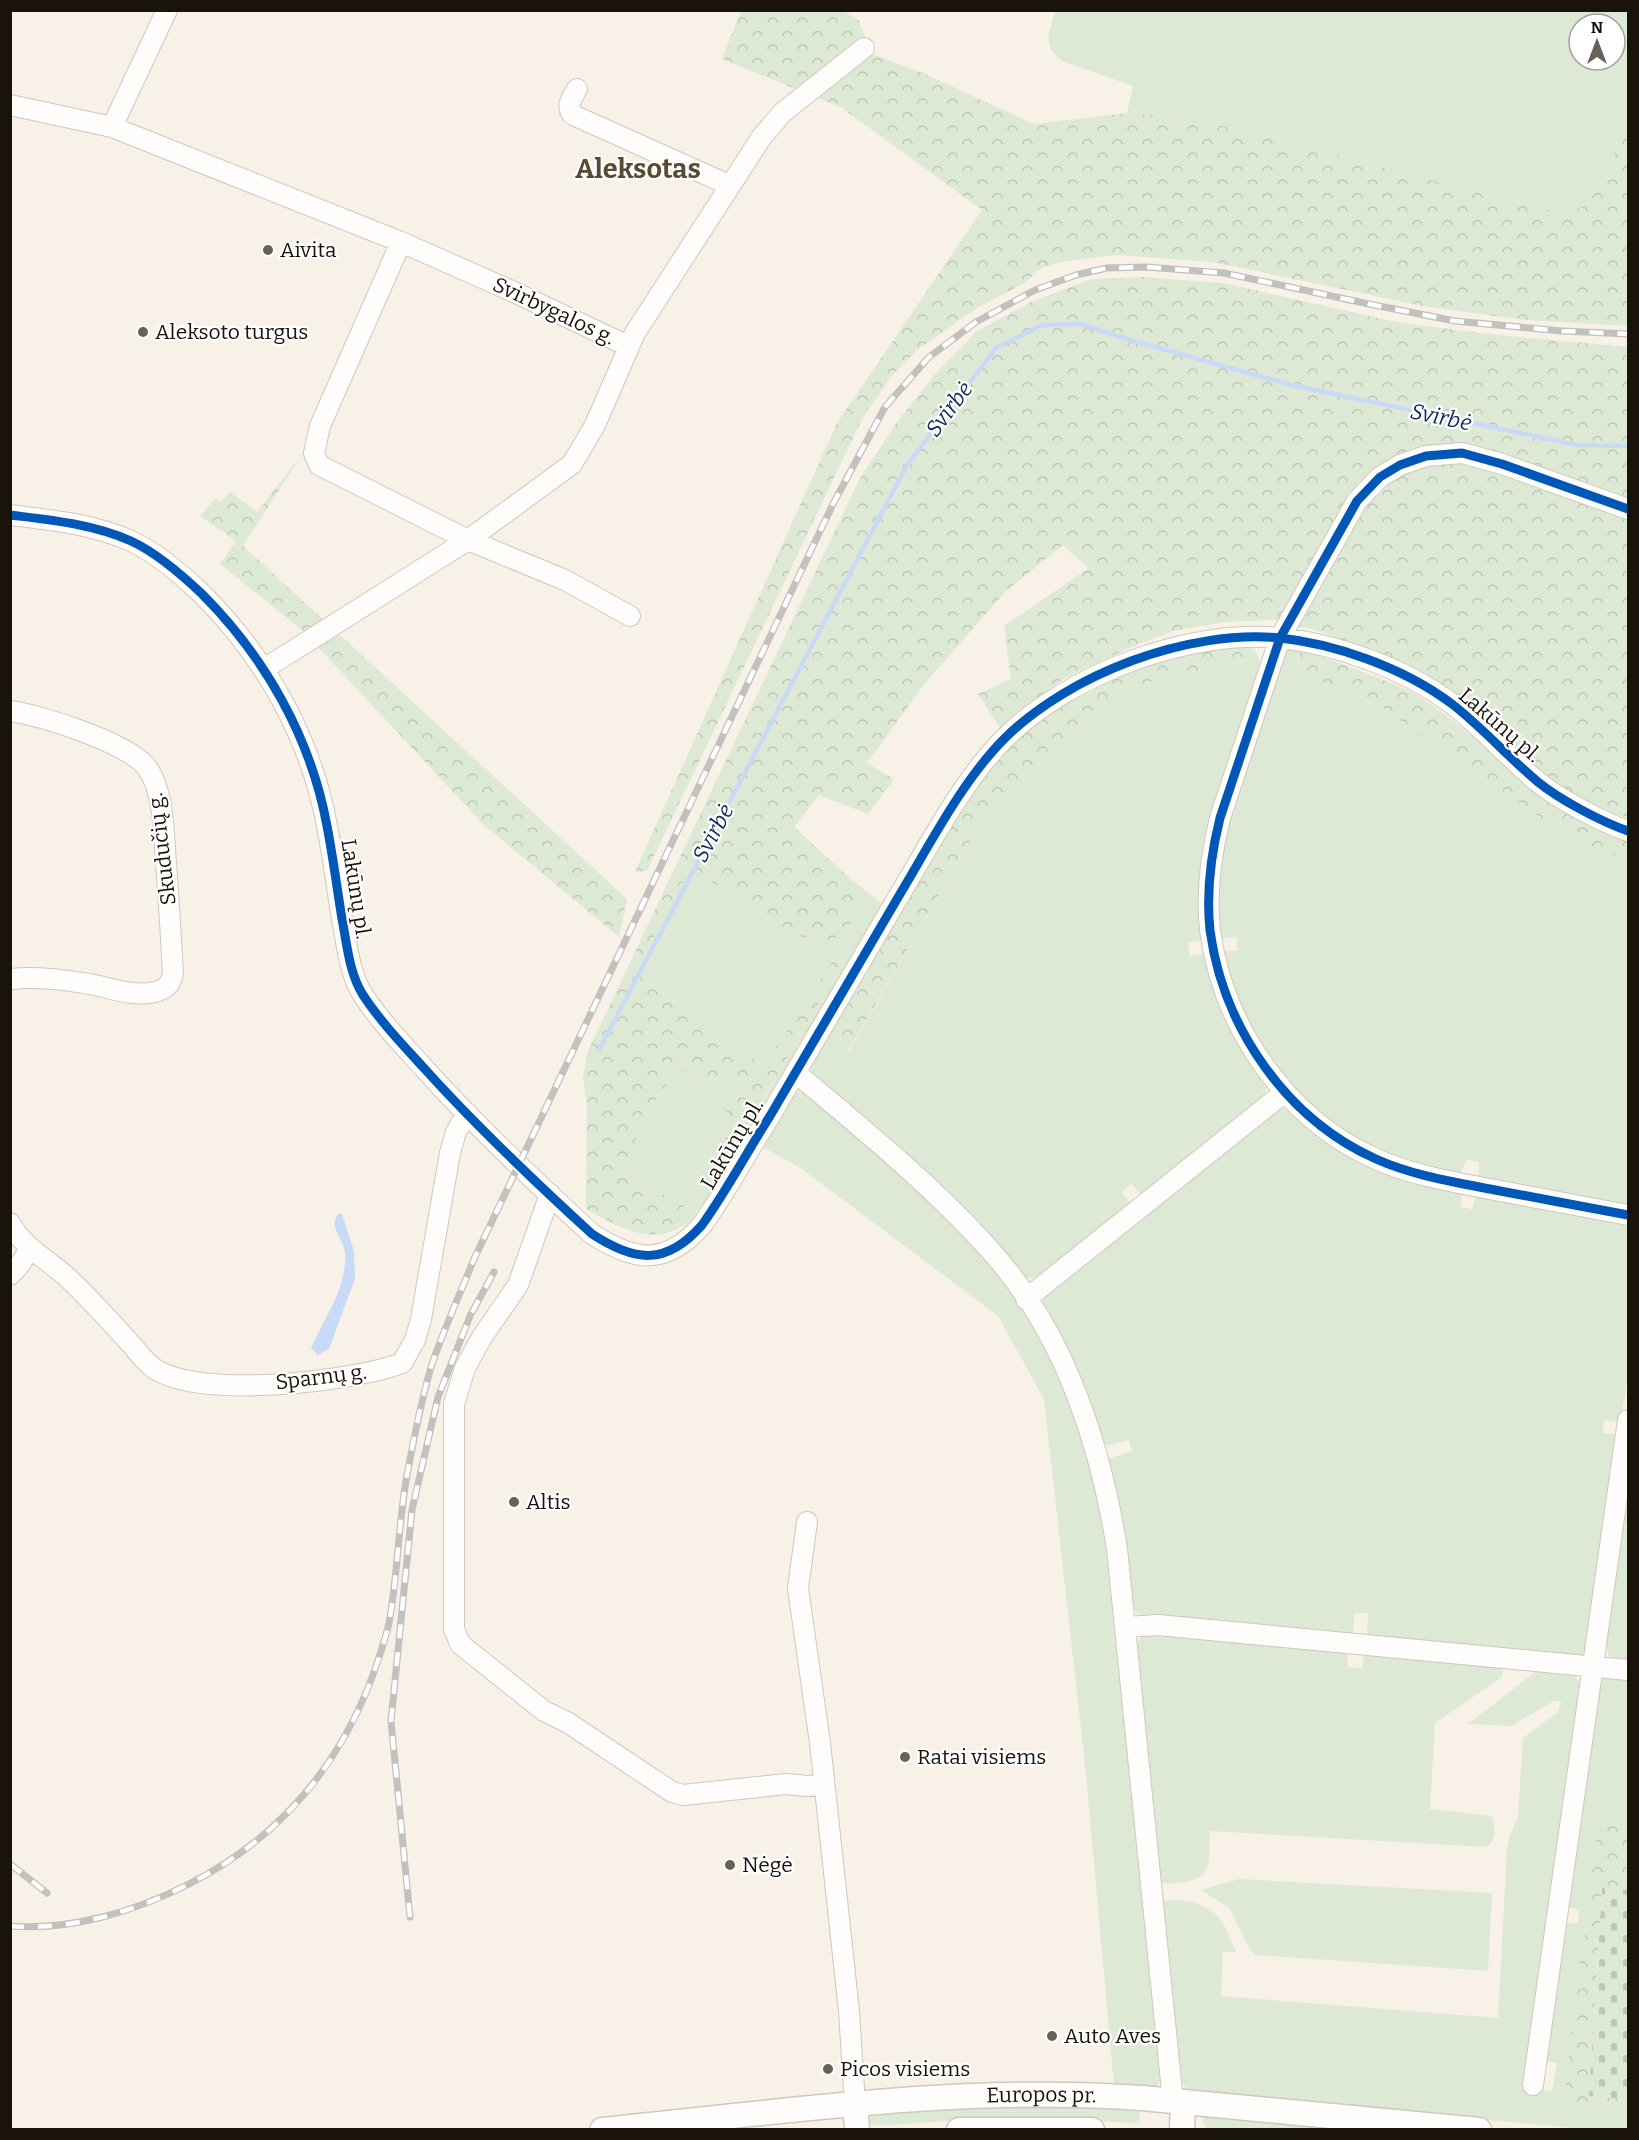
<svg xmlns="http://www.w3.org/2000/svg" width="1639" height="2140" font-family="Bitter,serif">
<defs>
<pattern id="forest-crowns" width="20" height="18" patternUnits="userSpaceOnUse" patternTransform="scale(1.5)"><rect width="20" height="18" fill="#dde9d5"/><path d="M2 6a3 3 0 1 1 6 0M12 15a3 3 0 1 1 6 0" fill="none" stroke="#bdc7b6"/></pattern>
<pattern id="cemetery-stones" width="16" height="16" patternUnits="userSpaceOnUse" patternTransform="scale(1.5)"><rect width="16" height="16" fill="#dde9d5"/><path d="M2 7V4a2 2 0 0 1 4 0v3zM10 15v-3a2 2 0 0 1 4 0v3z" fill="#bdc7b6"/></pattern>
</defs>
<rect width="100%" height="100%" fill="#f7f1e7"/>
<path fill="#dde9d5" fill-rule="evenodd" d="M 1055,11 L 1628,11 L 1628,129 L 1589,202 L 1576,211 L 1561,213 L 1187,117 L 1127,113 L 1133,86 L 1062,61 C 1041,45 1050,33 1055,11 ZM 1579,24 L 1615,24 L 1615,60 L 1579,60 Z
M 1253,648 L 1259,658 L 1259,666 L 1203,841 C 1199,874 1200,906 1202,940 L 1188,943 L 1190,956 L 1204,954 L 1216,999 L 1240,1046 L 1266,1086 L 1266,1093 L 1144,1193 L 1140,1193 L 1131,1184 L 1122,1192 L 1129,1201 L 1130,1205 L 1038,1277 L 1027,1278 L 1019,1274 L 817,1080 L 808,1067 L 830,1030 L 848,1053 L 984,818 L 1084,721 L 1141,684 L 1239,661 L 1249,660 Z
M 1285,648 L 1300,650 L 1296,672 L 1374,702 L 1575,842 L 1628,860 L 1628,1208 L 1478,1179 L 1479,1162 L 1466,1160 L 1460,1175 C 1377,1159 1320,1130 1271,1059 C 1263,1048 1253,1037 1247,1025 C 1236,1002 1230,976 1221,952 L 1238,950 L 1236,937 L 1220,939 L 1217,925 L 1220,845 Z
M 708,880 L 751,903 L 797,936 L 825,941 L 848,934 L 854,916 L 853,881 L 884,905 L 725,1175 L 689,1222 L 682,1202 L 667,1195 L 638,1191 L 626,1160 L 650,1107 L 677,1070 L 738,1081 L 719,1134 L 737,1147 L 841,962 L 832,961 L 765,1067 L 648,983 L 642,962 L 682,882 Z
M 791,1091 L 808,1093 C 873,1150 949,1210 1002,1280 C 1053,1348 1080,1427 1103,1508 L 1162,2078 L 1156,2088 L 1114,2086 L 1086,1774 L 1044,1399 L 998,1316 L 799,1167 L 759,1145 Z
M 1278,1108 L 1289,1109 L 1463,1192 L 1460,1207 L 1472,1209 L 1476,1195 L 1628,1224 L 1628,1373 L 1621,1422 L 1604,1420 L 1603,1433 L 1620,1435 L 1589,1648 L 1581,1655 L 1574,1657 L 1369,1638 L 1367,1633 L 1368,1613 L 1355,1613 L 1353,1632 L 1351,1636 L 1143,1616 L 1136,1612 L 1131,1604 L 1119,1503 L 1108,1459 L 1132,1451 L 1129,1440 L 1108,1445 L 1105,1444 L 1077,1372 L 1045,1312 L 1043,1302 L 1045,1296 Z
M 1628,1478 L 1628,1660 L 1615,1659 L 1609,1656 L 1606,1645 Z
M 1149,1633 L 1346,1650 L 1348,1667 L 1362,1668 L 1364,1653 L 1503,1668 L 1502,1677 L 1435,1723 L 1430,1809 L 1492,1816 C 1495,1828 1497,1838 1487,1847 L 1210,1831 C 1209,1841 1210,1851 1209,1860 C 1207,1885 1177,1884 1158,1883 L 1135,1650 C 1137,1640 1140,1637 1149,1633 Z
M 1538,1670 L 1571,1672 L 1580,1683 L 1580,1695 L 1525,2088 L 1552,2091 L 1557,2063 L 1548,2062 L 1543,2058 L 1561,1924 L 1578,1923 L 1579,1910 L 1566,1906 L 1599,1684 L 1607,1677 L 1628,1677 L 1628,1827 L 1599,1823 L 1590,1884 L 1589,1916 L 1581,1949 L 1565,2102 L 1628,2108 L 1628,2129 L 1583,2129 L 1191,2091 L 1186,2088 L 1181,2081 L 1177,2070 L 1157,1904 C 1176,1895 1204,1902 1219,1918 C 1227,1927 1231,1942 1236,1952 L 1223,1952 L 1221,1996 L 1498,2018 L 1507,1848 L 1509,1837 L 1518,1817 L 1523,1738 L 1559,1711 L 1561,1701 L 1554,1701 L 1511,1726 L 1468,1724 Z
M 1239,1879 L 1492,1893 L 1488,1971 L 1255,1955 L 1249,1948 L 1229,1908 L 1201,1890 Z
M 947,2105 L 1140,2107 L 1139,2123 L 1065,2120 L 961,2120 L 876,2126 L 869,2124 L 867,2119 L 868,2114 Z
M 1205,2115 L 1393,2129 L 1206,2129 L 1202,2120 Z"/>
<path fill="url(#forest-crowns)" d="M 741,11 L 842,11 L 858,19 L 872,54 L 925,74 L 1034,124 L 1127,113 L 1187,117 L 1561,213 L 1576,211 L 1589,202 L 1628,129 L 1628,326 L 1525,320 L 1423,306 L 1213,262 L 1117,255 L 1059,262 L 1040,269 L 1023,284 L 977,308 L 917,350 L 890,378 L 861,421 L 647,871 L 635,872 L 837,423 L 982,210 L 842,108 L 722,59 Z
M 1142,277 L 1223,283 L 1396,322 L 1487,334 L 1628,347 L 1628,818 L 1595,808 L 1537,771 L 1433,680 L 1370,650 L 1322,632 L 1275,620 L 1225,622 L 1173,631 L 1129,648 L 1063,679 L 1000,728 L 978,694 L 1011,679 L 1004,626 L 1089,568 L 1063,545 L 1006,591 L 926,682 L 867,763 L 894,779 L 868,814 L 819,795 L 794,827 L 853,881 L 854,916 L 848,934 L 825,941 L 797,936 L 751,904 L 708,880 L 682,882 L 642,962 L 648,983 L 764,1066 L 832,961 L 842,962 L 736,1147 L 719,1134 L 737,1081 L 677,1070 L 650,1107 L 626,1161 L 638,1191 L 667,1195 L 682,1202 L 689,1222 C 682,1226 674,1231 667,1233 C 638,1240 610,1222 586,1209 L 587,1104 L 583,1079 L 587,1053 L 860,478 L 897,422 L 937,372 L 977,331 L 1031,302 L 1092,279 Z
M 302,454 L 243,546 L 627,899 L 619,937 L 484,825 L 301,629 L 220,564 L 236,541 L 200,516 L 215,499 L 221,502 L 230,492 L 257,512 Z
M 1254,644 L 1249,660 L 1239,661 L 1141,684 L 1084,721 L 984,818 L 847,1053 L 830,1030 L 942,837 L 977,787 L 1012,744 L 1052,712 L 1133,669 L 1181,654 Z
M 1300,650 C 1329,659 1357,669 1386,681 C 1395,685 1406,688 1415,694 C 1489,740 1542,813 1628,840 L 1628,860 L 1575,842 L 1374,702 L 1296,672 Z
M 1599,1823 L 1628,1827 L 1628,1890 L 1602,1888 L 1589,2096 L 1628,2100 L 1628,2108 L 1564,2102 L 1581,1949 L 1589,1916 L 1590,1884 Z"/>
<path fill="url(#cemetery-stones)" d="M 1602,1888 L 1628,1890 L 1628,2100 L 1589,2096 Z"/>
<path fill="#c9daf7" d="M 338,1214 L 342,1214 L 354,1251 L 355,1279 L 329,1349 L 318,1355 L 311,1348 C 325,1317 347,1288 345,1253 C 344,1239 328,1228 338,1214 Z"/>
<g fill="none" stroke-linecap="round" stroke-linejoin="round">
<path stroke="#c9daf7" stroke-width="4.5" d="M 599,1050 L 907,465 L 996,348 L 1042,325 L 1081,324 L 1130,340 L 1291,385 L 1577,445 L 1628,446"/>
<defs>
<path id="minor" d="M 577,89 C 572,98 565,106 573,115 L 729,185
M 10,105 L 112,127 L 401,242 L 514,292 L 628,346
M 112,127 L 167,10
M 401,242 L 320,426 L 314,453 L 319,465 L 468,540 L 565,580 L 630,616
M 1628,509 L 1502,464 L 1462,453 L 1426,456 L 1400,465 L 1380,477 L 1357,501 L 1280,638 L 1220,818 C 1211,854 1206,892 1210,930 C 1223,1027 1286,1119 1376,1159 C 1414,1176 1455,1182 1495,1190 C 1539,1198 1584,1207 1628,1215
M 10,515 C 51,520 93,524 131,541 C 157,553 181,574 202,594 C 265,657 311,738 327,826 C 333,857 337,888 342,919 C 347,944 349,973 363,995 C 380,1021 402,1044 423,1067 C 476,1126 534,1181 592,1234 C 635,1262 666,1266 702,1225 C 727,1190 747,1152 770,1116 C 814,1042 857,968 900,894 C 930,844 963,780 1004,739 C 1069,674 1188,629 1280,638 C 1309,641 1340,649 1367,659 C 1397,670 1428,686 1452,704 C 1483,728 1509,758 1538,782 C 1560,800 1602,822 1628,831
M 264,669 L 468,540 L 572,464 L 595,425 L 635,333 L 761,138 L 782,113 L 864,48
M 10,711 C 41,715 132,744 148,769 C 164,792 164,837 166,864 C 169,901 171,937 173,974 C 170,985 166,989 155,992 C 133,997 111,988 90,984 C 64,980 37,976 10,979
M 796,1073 C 864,1130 939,1191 997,1258 C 1066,1338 1101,1447 1117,1549 L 1173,2101
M 550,1194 L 518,1285 L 482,1337 L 465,1368 L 454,1404 L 454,1629 L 460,1644 L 544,1711 L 567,1722 L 672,1792 L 683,1795 L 786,1784 L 806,1786 L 824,1785
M 10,1223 C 25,1250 48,1259 69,1279 C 90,1299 110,1321 129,1342 C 138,1351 144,1362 155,1369 C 201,1399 352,1382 402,1363 L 415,1340 L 421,1319 L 450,1153 L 456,1132 L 467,1113
M 10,1275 L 18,1267 L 30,1249
M 1026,1299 L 1285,1092
M 807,1522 L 798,1588 L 820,1743 L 849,2011 L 855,2104
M 1125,1627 L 1158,1625 L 1628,1670
M 1533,2085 L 1628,1420"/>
<g id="major">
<path d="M 855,2104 L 857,2130"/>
<path id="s1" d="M 602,2130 C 781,2112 962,2085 1142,2098 L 1479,2130"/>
<path d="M 959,2130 L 1092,2130"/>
<path d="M 1182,2130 L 1183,2102"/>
</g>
</defs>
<use href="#minor" stroke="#cec8be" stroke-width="22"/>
<use href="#major" stroke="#cec8be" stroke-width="27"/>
<use href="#minor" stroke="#fefdfb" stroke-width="20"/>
<use href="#major" stroke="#fefdfb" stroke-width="24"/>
<defs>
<path id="rail" d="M 10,1864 L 47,1893
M 410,1917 L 391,1721 L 412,1510 L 438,1397 L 470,1316 L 494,1272
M 10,1926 C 71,1931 136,1911 189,1884 C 274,1841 332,1776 368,1688 C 376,1667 384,1645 389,1623 C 398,1574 398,1524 407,1475 C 414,1438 421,1400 432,1364 C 444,1329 460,1294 474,1259 L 833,504 L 885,407 L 929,357 L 976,322 L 1035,290 L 1076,275 L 1107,268 L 1147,267 L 1224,273 L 1369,304 L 1455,321 L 1562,331 L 1628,334"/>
</defs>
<use href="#rail" stroke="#c2c1be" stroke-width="7"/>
<use href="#rail" stroke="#fff" stroke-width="4.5" stroke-dasharray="14" stroke-linecap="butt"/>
<defs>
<path id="cycleway" d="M 1628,509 L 1502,464 L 1462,453 L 1426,456 L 1400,465 L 1380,477 L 1357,501 L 1280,638 L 1220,818 C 1211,854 1206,892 1210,930 C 1223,1027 1286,1119 1376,1159 C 1414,1176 1455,1182 1495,1190 C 1539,1198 1584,1207 1628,1215
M 10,515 C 51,520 93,524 131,541 C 157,553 181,574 202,594 C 265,657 311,738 327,826 C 333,857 337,888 342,919 C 347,944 349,973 363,995 C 380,1021 402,1044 423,1067 C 476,1126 534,1181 592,1234 C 635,1262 666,1266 702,1225 C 727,1190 747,1152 770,1116 C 814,1042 857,968 900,894 C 930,844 963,780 1004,739 C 1069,674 1188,629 1280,638 C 1309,641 1340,649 1367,659 C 1397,670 1428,686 1452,704 C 1483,728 1509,758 1538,782 C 1560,800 1602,822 1628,831"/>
</defs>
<use href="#cycleway" stroke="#fff" stroke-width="13"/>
<use href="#cycleway" stroke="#0057b8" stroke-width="9"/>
</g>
<g fill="#676157" stroke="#fff" stroke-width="2">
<circle cx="268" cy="250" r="6"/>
<circle cx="143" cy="332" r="6"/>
<circle cx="514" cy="1502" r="6"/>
<circle cx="905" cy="1757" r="6"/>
<circle cx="730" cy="1865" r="6"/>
<circle cx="1052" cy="2036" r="6"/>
<circle cx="828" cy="2069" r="6"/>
</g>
<g text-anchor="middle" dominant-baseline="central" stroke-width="4.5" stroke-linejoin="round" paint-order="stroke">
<g font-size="21" fill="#191309" stroke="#fff" text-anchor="start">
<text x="280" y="250">Aivita</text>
<text x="155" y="332">Aleksoto turgus</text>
<text x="526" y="1502">Altis</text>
<text x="917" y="1757">Ratai visiems</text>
<text x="742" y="1865">Nėgė</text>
<text x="1064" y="2036">Auto Aves</text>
<text x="840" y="2069">Picos visiems</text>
</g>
<g font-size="21" fill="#191309" stroke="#fff">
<text transform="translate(554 311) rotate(25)">Svirbygalos g.</text>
<text transform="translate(1500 725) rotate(41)">Lakūnų pl.</text>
<text transform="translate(162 849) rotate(-97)">Skudučių g.</text>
<text transform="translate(356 889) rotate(81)">Lakūnų pl.</text>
<text transform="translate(732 1144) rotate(-59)">Lakūnų pl.</text>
<text transform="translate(321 1377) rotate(-7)">Sparnų g.</text>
<text stroke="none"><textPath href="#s1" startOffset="441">Europos pr.</textPath></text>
</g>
<g font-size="22" font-style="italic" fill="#112e64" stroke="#fff">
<text transform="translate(949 409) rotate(-53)">Svirbė</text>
<text transform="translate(1441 417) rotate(12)">Svirbė</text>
<text transform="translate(713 833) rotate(-62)">Svirbė</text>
</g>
<g font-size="27" font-weight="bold" fill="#594a32" stroke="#fff">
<text x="638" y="169">Aleksotas</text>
</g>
</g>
<rect width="1639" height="2140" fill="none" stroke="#191309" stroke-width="24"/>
<g transform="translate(1597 42)"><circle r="28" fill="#ffffff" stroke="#a3a19d" stroke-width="1.5"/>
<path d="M0-4.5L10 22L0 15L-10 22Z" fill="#676157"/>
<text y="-9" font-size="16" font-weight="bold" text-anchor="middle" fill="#191309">N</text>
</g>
</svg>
